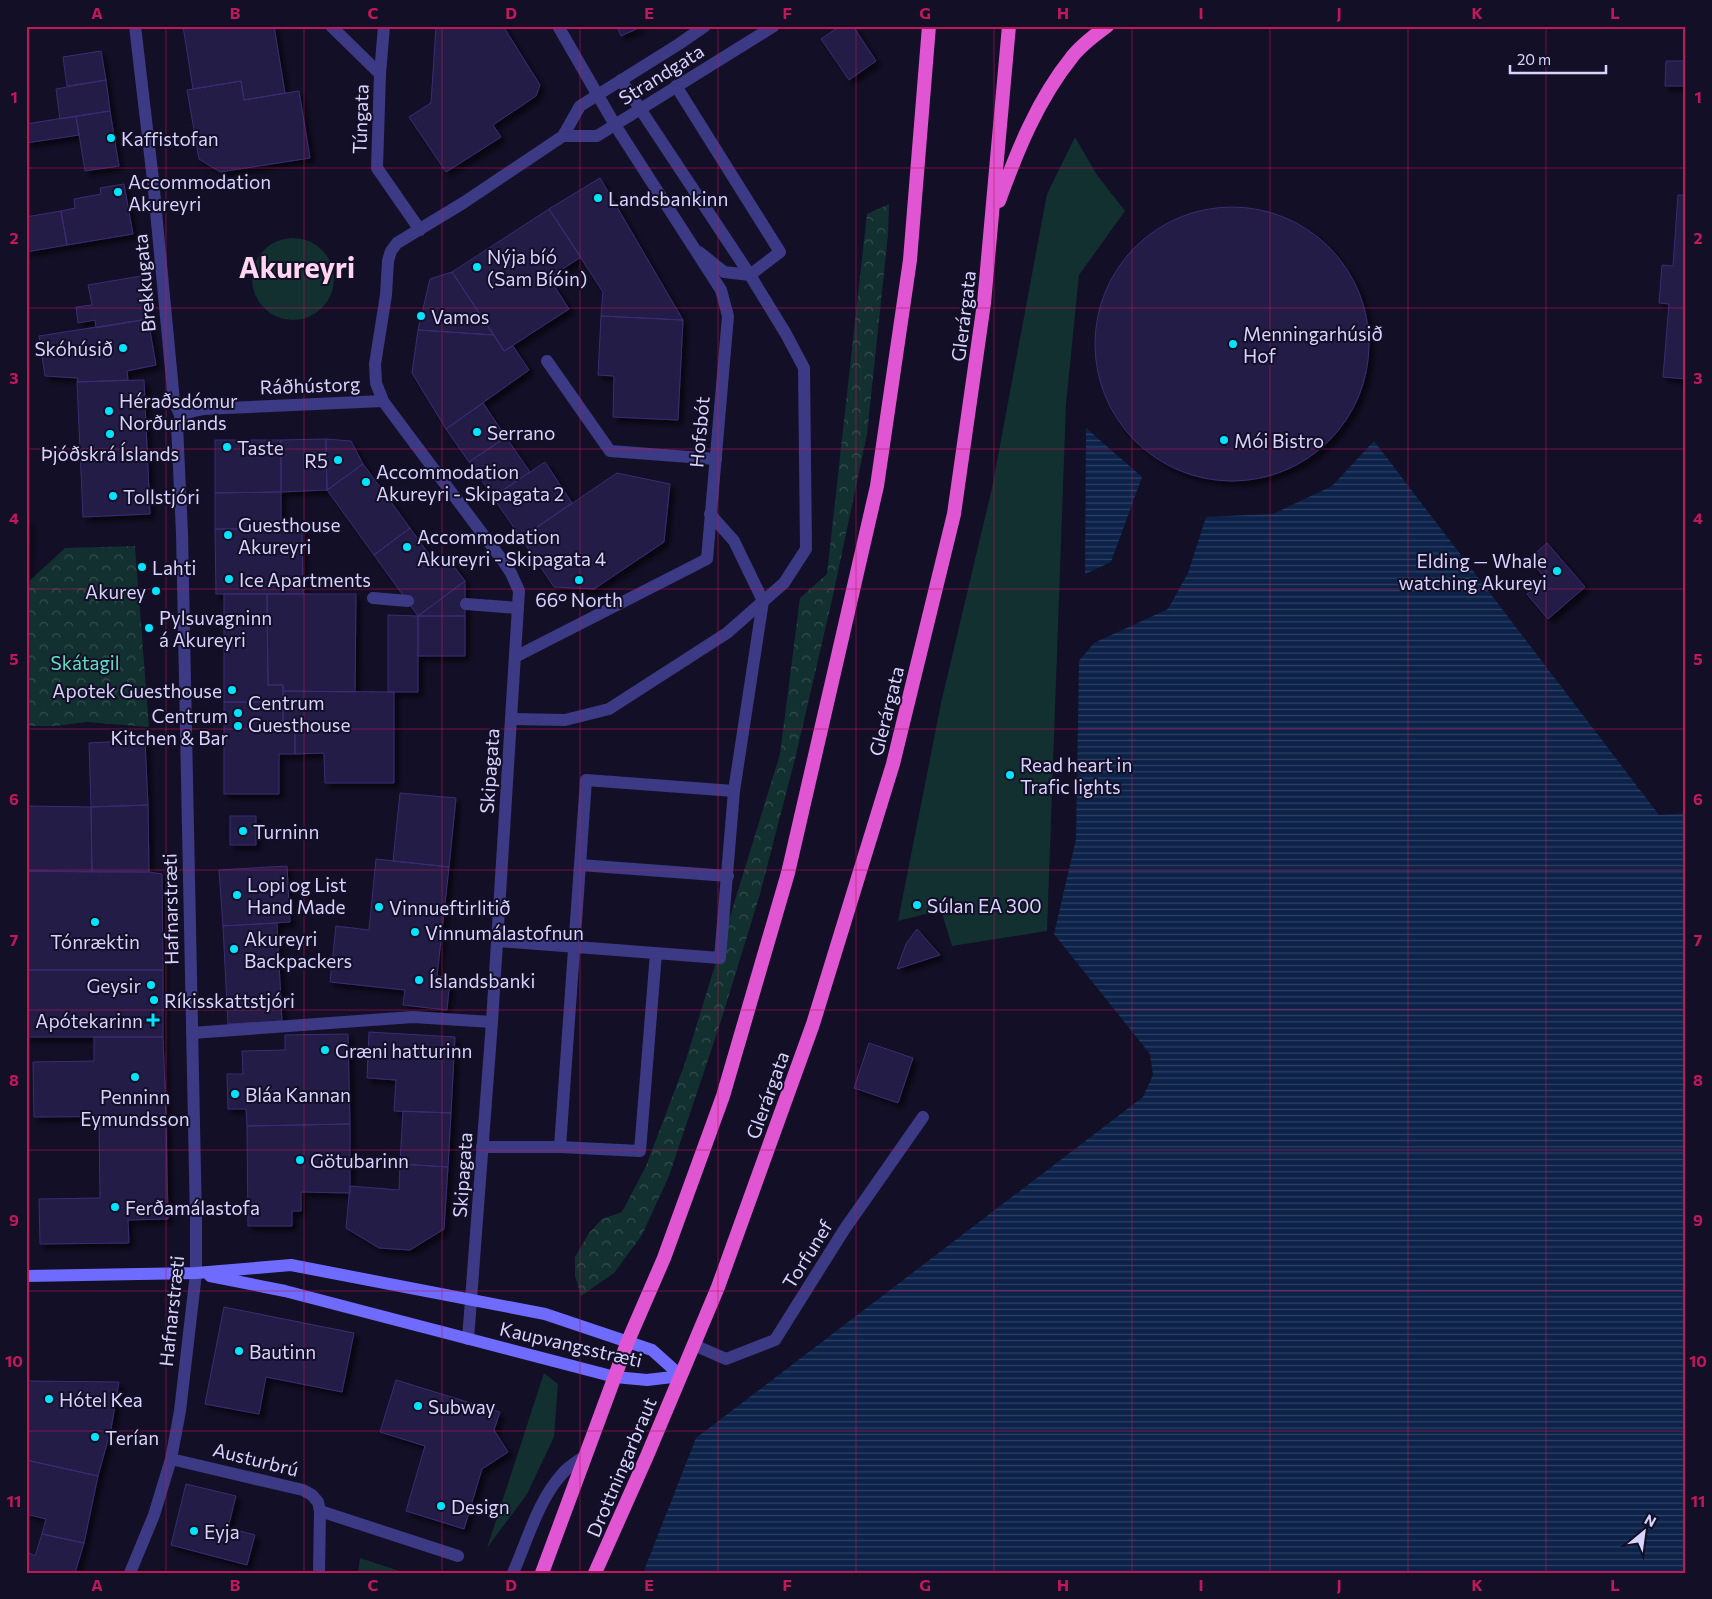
<svg xmlns="http://www.w3.org/2000/svg" width="1712" height="1599" font-family="Commissioner,sans-serif">
<defs>
<pattern id="forest-crowns" width="20" height="18" patternUnits="userSpaceOnUse" patternTransform="scale(1.25)"><rect width="20" height="18" fill="#12302f"/><path d="M2 6a3 3 0 1 1 6 0M12 15a3 3 0 1 1 6 0" fill="none" stroke="#344d4e"/></pattern>
<pattern id="water-rules" width="6" height="5" patternUnits="userSpaceOnUse" patternTransform="scale(1.25)"><rect width="6" height="5" fill="#0c2248"/><path d="M0 2.5h6" fill="none" stroke="#2f4163"/></pattern>
<filter id="shadow"><feDropShadow dx="4.5" dy="4.5" stdDeviation="2.5" flood-color="#0009"/></filter>
</defs>
<rect width="100%" height="100%" fill="#130f26"/>
<path fill="#12302f" d="M 1075,137 L 1097,175 L 1125,211 L 1079,275 L 1066,404 L 1047,931 L 952,946 L 941,910 L 898,921 L 941,703 L 992,488 L 1047,194 Z
M252 279a41 41 0 1 1 82 0a41 41 0 1 1-82 0Z
M 544,1373 L 558,1384 L 554,1437 L 527,1494 L 487,1548 Z
M 360,1558 L 406,1573 L 358,1573 Z"/>
<path fill="url(#forest-crowns)" d="M 889,204 L 888,235 L 867,434 L 832,600 L 795,759 L 760,894 L 721,1021 L 669,1176 L 642,1235 L 614,1273 L 581,1296 L 575,1276 L 575,1257 L 589,1233 L 602,1219 L 622,1212 L 646,1166 L 684,1066 L 780,754 L 800,598 L 827,574 L 867,214 Z
M 135,546 L 149,727 L 87,722 L 55,726 L 26,726 L 26,584 L 65,548 Z"/>
<path fill="url(#water-rules)" d="M 1086,428 L 1142,477 L 1111,562 L 1085,574 Z
M 1374,441 L 1659,815 L 1686,813 L 1686,1573 L 643,1573 L 696,1438 L 1143,1097 L 1153,1075 L 1150,1054 L 1054,934 L 1076,839 L 1079,661 L 1094,643 L 1168,609 L 1188,573 L 1206,517 L 1273,514 L 1332,486 Z"/>
<path fill="#241b47" stroke="#3b2d73" filter="url(#shadow)" d="M 183,26 L 274,26 L 285,93 L 244,100 L 241,81 L 193,89 Z
M 436,26 L 503,26 L 540,85 L 536,96 L 493,125 L 501,137 L 446,172 L 409,117 L 431,103 Z
M 617,26 L 643,26 L 621,36 Z
M 840,26 L 853,26 L 876,61 L 849,80 L 821,39 Z
M 101,51 L 106,80 L 67,86 L 63,57 Z
M 1666,61 L 1686,61 L 1686,86 L 1665,86 Z
M 106,80 L 110,111 L 60,119 L 56,89 Z
M 241,81 L 244,100 L 299,91 L 310,158 L 220,172 L 199,159 L 187,90 Z
M 110,111 L 119,166 L 85,171 L 76,116 Z
M 76,116 L 79,135 L 26,143 L 26,124 Z
M 600,178 L 683,320 L 601,316 L 603,292 L 549,209 Z
M 124,184 L 133,234 L 67,245 L 61,211 L 75,208 L 74,199 L 101,194 L 100,188 Z
M 1678,195 L 1686,195 L 1686,379 L 1663,377 L 1669,304 L 1659,303 L 1662,265 L 1673,266 Z
M1095 344a137 137 0 1 1 274 0a137 137 0 1 1-274 0Z
M 549,209 L 581,257 L 549,278 L 569,309 L 504,351 L 452,272 Z
M 61,211 L 67,245 L 26,252 L 26,217 Z
M 452,272 L 494,335 L 418,330 L 430,279 Z
M 141,276 L 148,319 L 96,328 L 95,320 L 78,323 L 76,307 L 92,305 L 88,285 Z
M 601,316 L 683,320 L 678,420 L 613,417 L 614,376 L 598,375 Z
M 148,319 L 156,365 L 127,371 L 128,380 L 77,382 L 78,378 L 45,376 L 39,336 Z
M 418,330 L 494,335 L 504,351 L 513,346 L 529,370 L 446,429 L 412,373 Z
M 144,380 L 150,514 L 83,517 L 77,382 Z
M 483,403 L 506,437 L 469,462 L 446,429 Z
M 506,437 L 530,472 L 493,497 L 469,462 Z
M 326,439 L 351,441 L 363,464 L 327,490 Z
M 326,439 L 327,490 L 281,492 L 281,440 Z
M 215,440 L 281,440 L 281,492 L 215,493 Z
M 545,462 L 572,503 L 521,538 L 493,497 Z
M 363,464 L 410,528 L 374,555 L 327,490 Z
M 617,473 L 670,484 L 664,542 L 594,589 L 554,587 L 521,538 Z
M 281,492 L 281,529 L 215,529 L 215,493 Z
M 26,520 L 29,520 L 28,571 L 26,571 Z
M 410,528 L 439,568 L 450,561 L 465,581 L 418,616 L 374,555 Z
M 215,529 L 302,529 L 303,594 L 216,594 Z
M 1547,543 L 1585,587 L 1548,619 L 1527,594 L 1546,579 L 1529,559 Z
M 465,581 L 465,616 L 418,616 Z
M 224,594 L 267,594 L 268,685 L 283,685 L 283,702 L 224,702 Z
M 267,594 L 356,594 L 355,692 L 283,691 L 283,685 L 268,685 Z
M 388,615 L 418,616 L 418,692 L 388,692 Z
M 418,616 L 465,616 L 465,656 L 418,656 Z
M 283,691 L 394,692 L 394,783 L 325,783 L 324,753 L 295,754 L 295,730 L 283,730 Z
M 224,702 L 283,702 L 283,730 L 295,730 L 295,754 L 279,754 L 279,794 L 224,794 Z
M 145,740 L 148,805 L 91,807 L 89,743 Z
M 400,793 L 456,798 L 449,867 L 393,861 Z
M 148,805 L 149,872 L 92,872 L 91,807 Z
M 26,806 L 91,807 L 92,872 L 26,871 Z
M 230,816 L 256,816 L 256,845 L 230,845 Z
M 376,859 L 449,867 L 437,976 L 450,978 L 447,1010 L 403,1005 L 405,990 L 330,982 L 336,926 L 369,930 Z
M 287,866 L 290,922 L 223,926 L 219,870 Z
M 26,871 L 149,872 L 162,874 L 163,970 L 26,970 Z
M 277,923 L 282,1021 L 228,1024 L 223,926 Z
M 917,929 L 940,955 L 897,969 L 906,944 Z
M 26,970 L 163,970 L 163,1037 L 26,1037 Z
M 369,1032 L 455,1037 L 451,1113 L 394,1111 L 396,1080 L 367,1078 Z
M 348,1034 L 350,1124 L 247,1126 L 246,1109 L 228,1109 L 227,1074 L 243,1074 L 242,1051 L 285,1050 L 285,1035 Z
M 94,1037 L 163,1037 L 166,1116 L 34,1117 L 33,1062 L 94,1061 Z
M 869,1043 L 913,1058 L 898,1103 L 854,1088 Z
M 403,1111 L 451,1113 L 448,1167 L 400,1164 Z
M 166,1116 L 168,1219 L 128,1220 L 129,1243 L 40,1244 L 39,1199 L 100,1198 L 99,1117 Z
M 350,1124 L 350,1193 L 301,1192 L 301,1211 L 292,1211 L 292,1226 L 248,1226 L 247,1126 Z
M 400,1164 L 448,1167 L 444,1229 L 410,1250 L 379,1248 L 346,1228 L 350,1186 L 399,1190 Z
M 224,1307 L 354,1333 L 342,1392 L 266,1377 L 259,1414 L 205,1404 Z
M 396,1380 L 500,1412 L 494,1430 L 508,1452 L 482,1469 L 464,1529 L 406,1511 L 425,1446 L 380,1432 Z
M 29,1381 L 119,1382 L 111,1429 L 98,1476 L 26,1460 L 26,1383 Z
M 26,1460 L 98,1476 L 84,1543 L 42,1534 L 46,1519 L 26,1514 Z
M 186,1484 L 236,1496 L 228,1528 L 255,1535 L 247,1565 L 171,1545 Z
M 42,1534 L 84,1543 L 75,1573 L 26,1573 L 26,1551 L 35,1556 Z"/>
<g fill="none" stroke-linecap="round" stroke-linejoin="round">
<path stroke="#3d3a85" stroke-width="12" d="M 331,26 L 380,74
M 676,86 L 780,252 L 750,275 L 724,272 L 699,252
M 547,361 L 610,451 L 716,459
M 373,598 L 408,601
M 466,604 L 518,608
M 511,719 L 565,720 L 609,709 L 727,633 L 784,583 L 806,549 L 804,368 L 786,334 L 750,275 L 621,80
M 580,865 L 728,876
M 497,941 L 720,958 L 734,791 L 763,601 L 734,541 L 710,514
M 482,1147 L 560,1147 L 640,1151 L 656,953
M 560,1147 L 586,780 L 734,791
M 694,1345 L 726,1359 L 775,1340 L 844,1230 L 923,1117
M 320,1511 L 458,1556"/>
<path stroke="#3d3a85" stroke-width="12" d="M 153,180 L 174,401 L 181,417
M 192,1033 L 413,1017 L 492,1022"/>
<path stroke="#3d3a85" stroke-width="12" d="M 135,26 L 153,180
M 384,26 L 380,74 L 377,168 L 420,230
M 415,444 L 383,401 L 376,383 L 375,364 L 386,295 L 388,261 L 391,251 L 397,243 L 463,203
M 515,657 L 707,559 L 728,316 L 721,290 L 615,125 L 558,26
M 171,1459 L 303,1490 L 312,1495 L 318,1502 L 320,1511 L 319,1573
M 130,1573 L 154,1515 L 171,1459 L 180,1411 L 196,1273 L 196,1222 L 182,533 L 177,425 C 181,413 192,411 203,409 L 383,401
M 513,1573 C 528,1539 538,1500 563,1473 C 569,1466 578,1461 585,1456"/>
<path stroke="#3d3a85" stroke-width="12" d="M 563,136 L 597,136 L 774,26
M 463,203 L 563,136 L 580,106 L 679,44 L 705,26
M 415,444 L 503,561 L 511,573 L 519,591 L 492,1022 L 468,1339"/>
<path stroke="#6f6bff" stroke-width="12" d="M 26,1276 L 196,1273 L 291,1265 L 545,1314 L 652,1350 L 681,1376
M 210,1276 L 285,1291 L 615,1377 L 647,1380 L 681,1376"/>
<path stroke="#e055d1" stroke-width="14" d="M 999,201 C 1017,151 1038,99 1072,57 C 1081,45 1095,35 1107,26
M 542,1573 L 628,1341 L 664,1258 L 723,1096 L 788,873 L 877,486 L 910,260 L 929,26
M 595,1573 L 647,1456 L 718,1287 L 813,1024 L 893,764 L 954,514 L 984,303 L 1009,26"/>
</g>
<path fill="none" stroke="#c2185b" stroke-width="1" stroke-opacity="0.55" d="M 166,26 L 166,1573M 304,26 L 304,1573M 442,26 L 442,1573M 580,26 L 580,1573M 718,26 L 718,1573M 856,26 L 856,1573M 994,26 L 994,1573M 1132,26 L 1132,1573M 1270,26 L 1270,1573M 1408,26 L 1408,1573M 1546,26 L 1546,1573M 26,168 L 1686,168M 26,308 L 1686,308M 26,449 L 1686,449M 26,589 L 1686,589M 26,729 L 1686,729M 26,870 L 1686,870M 26,1010 L 1686,1010M 26,1150 L 1686,1150M 26,1291 L 1686,1291M 26,1431 L 1686,1431"/>
<g fill="#00e5ff" stroke="#130f26" stroke-width="2">
<circle cx="111" cy="138" r="5"/>
<circle cx="118" cy="192" r="5"/>
<circle cx="598" cy="198" r="5"/>
<circle cx="477" cy="267" r="5"/>
<circle cx="421" cy="316" r="5"/>
<circle cx="1233" cy="344" r="5"/>
<circle cx="123" cy="348" r="5"/>
<circle cx="109" cy="411" r="5"/>
<circle cx="477" cy="432" r="5"/>
<circle cx="110" cy="434" r="5"/>
<circle cx="1224" cy="440" r="5"/>
<circle cx="227" cy="447" r="5"/>
<circle cx="338" cy="460" r="5"/>
<circle cx="366" cy="482" r="5"/>
<circle cx="113" cy="496" r="5"/>
<circle cx="228" cy="535" r="5"/>
<circle cx="407" cy="547" r="5"/>
<circle cx="142" cy="567" r="5"/>
<circle cx="1557" cy="571" r="5"/>
<circle cx="229" cy="579" r="5"/>
<circle cx="579" cy="580" r="5"/>
<circle cx="156" cy="591" r="5"/>
<circle cx="149" cy="628" r="5"/>
<circle cx="232" cy="690" r="5"/>
<circle cx="238" cy="713" r="5"/>
<circle cx="238" cy="726" r="5"/>
<circle cx="1010" cy="775" r="5"/>
<circle cx="243" cy="831" r="5"/>
<circle cx="237" cy="895" r="5"/>
<circle cx="917" cy="905" r="5"/>
<circle cx="379" cy="907" r="5"/>
<circle cx="95" cy="922" r="5"/>
<circle cx="415" cy="932" r="5"/>
<circle cx="234" cy="949" r="5"/>
<circle cx="419" cy="980" r="5"/>
<circle cx="151" cy="985" r="5"/>
<circle cx="154" cy="1000" r="5"/>
<path d="M150.5 1012.5h5v5h5v5h-5v5h-5v-5h-5v-5h5z"/>
<circle cx="325" cy="1050" r="5"/>
<circle cx="135" cy="1077" r="5"/>
<circle cx="235" cy="1094" r="5"/>
<circle cx="300" cy="1160" r="5"/>
<circle cx="115" cy="1207" r="5"/>
<circle cx="239" cy="1351" r="5"/>
<circle cx="49" cy="1399" r="5"/>
<circle cx="418" cy="1406" r="5"/>
<circle cx="95" cy="1437" r="5"/>
<circle cx="441" cy="1506" r="5"/>
<circle cx="194" cy="1531" r="5"/>
</g>
<g text-anchor="middle" dominant-baseline="central" stroke-width="4" stroke-linejoin="round" paint-order="stroke">
<g font-size="19" fill="#d9d4ff" stroke="#130f26">
<text transform="translate(661 74) rotate(-32)">Strandgata</text>
<text transform="translate(360 119) rotate(-88)">Túngata</text>
<text transform="translate(144 283) rotate(-95)">Brekkugata</text>
<text transform="translate(963 316) rotate(-83)">Glerárgata</text>
<text transform="translate(310 385) rotate(-2)">Ráðhústorg</text>
<text transform="translate(699 432) rotate(-85)">Hofsbót</text>
<text transform="translate(886 711) rotate(-76)">Glerárgata</text>
<text transform="translate(489 771) rotate(-86)">Skipagata</text>
<text transform="translate(170 909) rotate(-91)">Hafnarstræti</text>
<text transform="translate(767 1095) rotate(-70)">Glerárgata</text>
<text transform="translate(462 1175) rotate(-86)">Skipagata</text>
<text transform="translate(807 1254) rotate(-58)">Torfunef</text>
<text transform="translate(171 1311) rotate(-84)">Hafnarstræti</text>
<text transform="translate(571 1344) rotate(13)">Kaupvangsstræti</text>
<text transform="translate(256 1459) rotate(14)">Austurbrú</text>
<text transform="translate(621 1467) rotate(-67)">Drottningarbraut</text>
</g>
<g font-size="19" fill="#d9d4ff" stroke="#130f26" text-anchor="start">
<text x="121" y="138">Kaffistofan</text>
<text x="128" y="181">Accommodation<tspan x="128" dy="22">Akureyri</tspan></text>
<text x="608" y="198">Landsbankinn</text>
<text x="487" y="256">Nýja bíó<tspan x="487" dy="22">(Sam Bíóin)</tspan></text>
<text x="431" y="316">Vamos</text>
<text x="1243" y="333">Menningarhúsið<tspan x="1243" dy="22">Hof</tspan></text>
<text x="113" y="348" text-anchor="end">Skóhúsið</text>
<text x="119" y="400">Héraðsdómur<tspan x="119" dy="22">Norðurlands</tspan></text>
<text x="487" y="432">Serrano</text>
<text x="1234" y="440">Mói Bistro</text>
<text x="237" y="447">Taste</text>
<text x="110" y="453" text-anchor="middle">Þjóðskrá Íslands</text>
<text x="328" y="460" text-anchor="end">R5</text>
<text x="376" y="471">Accommodation<tspan x="376" dy="22">Akureyri - Skipagata 2</tspan></text>
<text x="123" y="496">Tollstjóri</text>
<text x="238" y="524">Guesthouse<tspan x="238" dy="22">Akureyri</tspan></text>
<text x="417" y="536">Accommodation<tspan x="417" dy="22">Akureyri - Skipagata 4</tspan></text>
<text x="1547" y="560" text-anchor="end">Elding — Whale<tspan x="1547" dy="22">watching Akureyi</tspan></text>
<text x="152" y="567">Lahti</text>
<text x="239" y="579">Ice Apartments</text>
<text x="146" y="591" text-anchor="end">Akurey</text>
<text x="579" y="599" text-anchor="middle">66° North</text>
<text x="159" y="617">Pylsuvagninn<tspan x="159" dy="22">á Akureyri</tspan></text>
<text x="222" y="690" text-anchor="end">Apotek Guesthouse</text>
<text x="248" y="702">Centrum<tspan x="248" dy="22">Guesthouse</tspan></text>
<text x="228" y="715" text-anchor="end">Centrum<tspan x="228" dy="22">Kitchen &amp; Bar</tspan></text>
<text x="1020" y="764">Read heart in<tspan x="1020" dy="22">Trafic lights</tspan></text>
<text x="253" y="831">Turninn</text>
<text x="247" y="884">Lopi og List<tspan x="247" dy="22">Hand Made</tspan></text>
<text x="927" y="905">Súlan EA 300</text>
<text x="389" y="907">Vinnueftirlitið</text>
<text x="425" y="932">Vinnumálastofnun</text>
<text x="244" y="938">Akureyri<tspan x="244" dy="22">Backpackers</tspan></text>
<text x="95" y="941" text-anchor="middle">Tónræktin</text>
<text x="429" y="980">Íslandsbanki</text>
<text x="141" y="985" text-anchor="end">Geysir</text>
<text x="164" y="1000">Ríkisskattstjóri</text>
<text x="143" y="1020" text-anchor="end">Apótekarinn</text>
<text x="335" y="1050">Græni hatturinn</text>
<text x="245" y="1094">Bláa Kannan</text>
<text x="135" y="1096" text-anchor="middle">Penninn<tspan x="135" dy="22">Eymundsson</tspan></text>
<text x="310" y="1160">Götubarinn</text>
<text x="125" y="1207">Ferðamálastofa</text>
<text x="249" y="1351">Bautinn</text>
<text x="59" y="1399">Hótel Kea</text>
<text x="428" y="1406">Subway</text>
<text x="105" y="1437">Terían</text>
<text x="451" y="1506">Design</text>
<text x="204" y="1531">Eyja</text>
</g>
<g font-size="19" fill="#5fe0c0" stroke="#130f26">
<text x="85" y="662">Skátagil</text>
</g>
<g font-size="29" font-weight="bold" fill="#ffd6f0" stroke="#130f26">
<text x="297" y="266">Akureyri</text>
</g>
</g>
<rect width="1712" height="1599" fill="none" stroke="#130f26" stroke-width="55"/>
<g transform="translate(1644 1532) rotate(29)" stroke="#130f26" stroke-width="4" paint-order="stroke">
<path d="M0-4L9 19L0 12L-9 19Z" fill="#d9d4ff"/>
<text y="-8" font-size="14" font-weight="bold" text-anchor="middle" fill="#d9d4ff">N</text>
</g>
<path d="M1510 65v8h96v-8" fill="none" stroke="#d9d4ff" stroke-width="2.5"/>
<text x="1517" y="65" font-size="15" fill="#d9d4ff" stroke="#130f26" stroke-width="4" paint-order="stroke">20 m</text>
<rect x="28" y="28" width="1656" height="1544" fill="none" stroke="#c2185b" stroke-width="2"/>
<g font-size="16" text-anchor="middle" font-weight="bold" fill="#c2185b">
<text x="97" y="19">A</text>
<text x="235" y="19">B</text>
<text x="373" y="19">C</text>
<text x="511" y="19">D</text>
<text x="649" y="19">E</text>
<text x="787" y="19">F</text>
<text x="925" y="19">G</text>
<text x="1063" y="19">H</text>
<text x="1201" y="19">I</text>
<text x="1339" y="19">J</text>
<text x="1477" y="19">K</text>
<text x="1615" y="19">L</text>
<text x="14" y="103">1</text>
<text x="1698" y="103">1</text>
<text x="14" y="244">2</text>
<text x="1698" y="244">2</text>
<text x="14" y="384">3</text>
<text x="1698" y="384">3</text>
<text x="14" y="524">4</text>
<text x="1698" y="524">4</text>
<text x="14" y="665">5</text>
<text x="1698" y="665">5</text>
<text x="14" y="805">6</text>
<text x="1698" y="805">6</text>
<text x="14" y="946">7</text>
<text x="1698" y="946">7</text>
<text x="14" y="1086">8</text>
<text x="1698" y="1086">8</text>
<text x="14" y="1226">9</text>
<text x="1698" y="1226">9</text>
<text x="14" y="1367">10</text>
<text x="1698" y="1367">10</text>
<text x="14" y="1507">11</text>
<text x="1698" y="1507">11</text>
<text x="97" y="1591">A</text>
<text x="235" y="1591">B</text>
<text x="373" y="1591">C</text>
<text x="511" y="1591">D</text>
<text x="649" y="1591">E</text>
<text x="787" y="1591">F</text>
<text x="925" y="1591">G</text>
<text x="1063" y="1591">H</text>
<text x="1201" y="1591">I</text>
<text x="1339" y="1591">J</text>
<text x="1477" y="1591">K</text>
<text x="1615" y="1591">L</text>
</g>
</svg>
